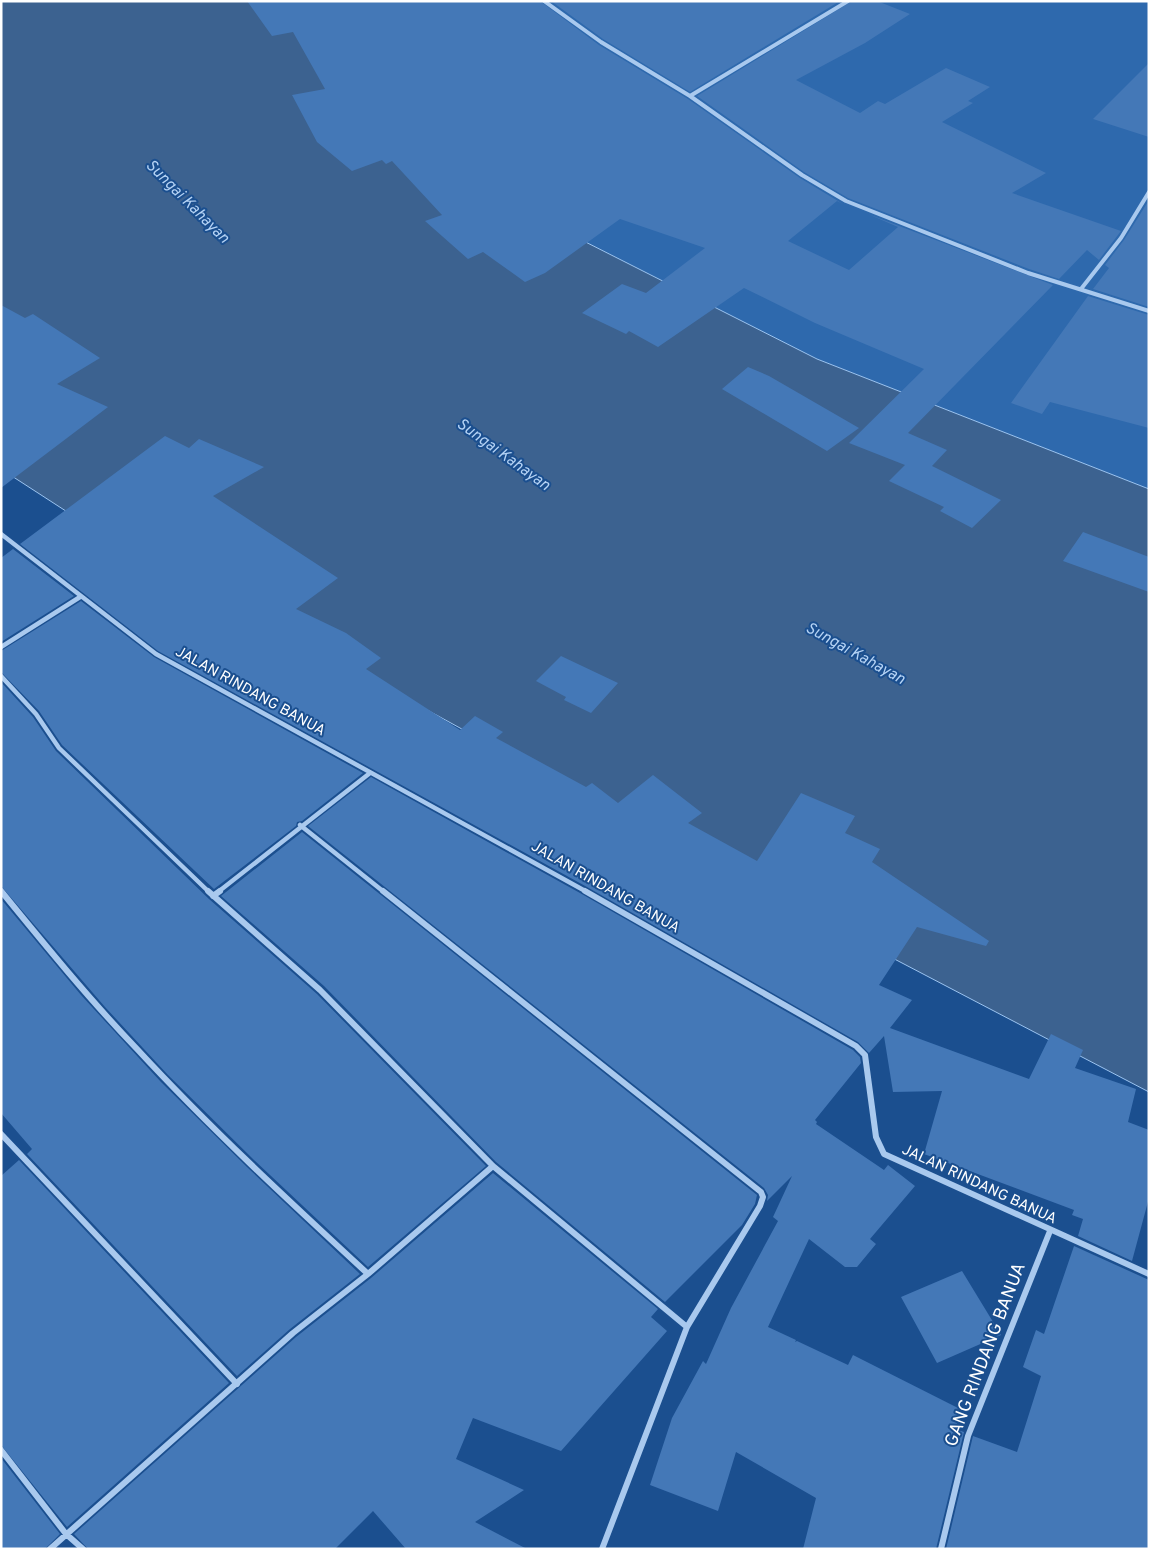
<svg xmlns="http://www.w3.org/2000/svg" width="1150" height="1550" font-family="Overpass,sans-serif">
<rect width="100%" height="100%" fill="#1b4f8f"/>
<path fill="#2e69ad" d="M 339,1 L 1149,1 L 1149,489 L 817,359 L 546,222 Z"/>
<path fill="#3c6290" stroke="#9cc4f0" d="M 1,1 L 339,1 L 546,222 L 817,359 L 1149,489 L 1149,1092 L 613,812 L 72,515 L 1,469 Z"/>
<path fill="#4478b7" d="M 247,1 L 540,1 L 599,45 L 688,99 L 800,178 L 843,204 L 837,201 L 788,241 L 849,270 L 898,227 L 868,214 L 1053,285 L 908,433 L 947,450 L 932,466 L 1001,500 L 972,528 L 940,511 L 944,507 L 889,481 L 905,465 L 849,443 L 924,369 L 815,323 L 744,288 L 658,347 L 629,331 L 626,334 L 582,313 L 622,284 L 646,293 L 705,248 L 620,219 L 545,273 L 525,282 L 483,252 L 468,259 L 425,221 L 442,215 L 392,161 L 386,164 L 382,160 L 352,171 L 317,142 L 292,95 L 325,89 L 293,32 L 272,36 Z
M 551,1 L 840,1 L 690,92 L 603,39 Z
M 852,1 L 877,1 L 910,14 L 865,43 L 796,80 L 860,113 L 878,101 L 885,104 L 946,68 L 990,87 L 968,101 L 973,103 L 942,122 L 1046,173 L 1012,193 L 1121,231 L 1099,260 L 1087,250 L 1059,279 L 1029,269 L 848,198 L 804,172 L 697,96 Z
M 1149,63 L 1149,137 L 1093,119 Z
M 1149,200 L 1149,307 L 1093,289 L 1109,268 L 1105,265 L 1124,240 Z
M 1088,296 L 1149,315 L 1149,428 L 1050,402 L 1042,414 L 1011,403 Z
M 1,305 L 25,318 L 33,314 L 100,358 L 57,384 L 108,407 L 1,488 Z
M 748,367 L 769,376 L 859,428 L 827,451 L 722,389 Z
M 165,436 L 189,448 L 199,439 L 264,467 L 213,496 L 338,578 L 296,609 L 346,633 L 381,658 L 366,669 L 460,730 L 475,716 L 503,732 L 496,738 L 586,787 L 592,783 L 618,803 L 653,775 L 702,813 L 688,823 L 757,861 L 801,793 L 855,816 L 845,833 L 880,849 L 872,862 L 989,941 L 986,946 L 917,927 L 879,985 L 912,1000 L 890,1028 L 1029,1079 L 1051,1034 L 1083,1050 L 1075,1068 L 1136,1089 L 1128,1122 L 1149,1130 L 1149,1198 L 1132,1261 L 1078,1236 L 1083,1219 L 1072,1215 L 1074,1210 L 924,1154 L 942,1091 L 893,1092 L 884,1036 L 869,1053 L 858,1042 L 587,887 L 158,651 L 20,544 Z
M 1083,532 L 1149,557 L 1149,592 L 1063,561 Z
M 13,549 L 74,596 L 1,642 L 1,558 Z
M 81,601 L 154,657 L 363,773 L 302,821 L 297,822 L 296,826 L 214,889 L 62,745 L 39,711 L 1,672 L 1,651 Z
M 561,656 L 618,683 L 591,713 L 564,700 L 566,697 L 536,681 Z
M 1,682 L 33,717 L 56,751 L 209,899 L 317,994 L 486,1166 L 368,1267 L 254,1160 L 168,1075 L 105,1007 L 1,886 Z
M 371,777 L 580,893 L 853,1050 L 860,1057 L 861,1063 L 815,1120 L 817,1122 L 816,1124 L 884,1170 L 888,1165 L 915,1186 L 870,1239 L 876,1244 L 857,1267 L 845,1267 L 809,1239 L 768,1327 L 796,1340 L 795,1342 L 797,1341 L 848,1365 L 853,1355 L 962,1410 L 955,1429 L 964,1432 L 936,1549 L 803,1549 L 816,1498 L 736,1452 L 718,1511 L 650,1485 L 672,1418 L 703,1361 L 706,1364 L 731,1308 L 778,1221 L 773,1217 L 792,1176 L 767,1201 L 768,1195 L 764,1188 L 308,826 Z
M 302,832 L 757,1195 L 755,1204 L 742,1225 L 665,1302 L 496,1162 L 324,986 L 221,896 Z
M 1,899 L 81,995 L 161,1082 L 247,1167 L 360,1274 L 290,1329 L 237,1376 L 27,1154 L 32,1149 L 1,1113 Z
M 19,1160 L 229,1383 L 67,1527 L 1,1445 L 1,1176 Z
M 493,1173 L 658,1309 L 651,1317 L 667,1331 L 561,1451 L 473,1418 L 456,1459 L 524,1490 L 475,1522 L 527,1549 L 406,1549 L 373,1511 L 335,1549 L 88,1549 L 74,1534 L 296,1337 L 371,1278 Z
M 1074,1246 L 1149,1280 L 1149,1549 L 946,1549 L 973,1436 L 1017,1452 L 1041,1376 L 1023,1367 L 1036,1330 L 1044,1334 Z
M 962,1271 L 1001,1335 L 937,1363 L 901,1297 Z
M 1,1458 L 60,1534 L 45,1549 L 1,1549 Z"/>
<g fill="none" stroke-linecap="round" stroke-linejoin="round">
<path stroke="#a9c9ee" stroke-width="4" d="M 544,1 L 601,42 L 690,96 L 802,175 L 846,201 L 1028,273 L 1149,311
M 690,96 L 848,1
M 1081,289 L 1121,238 L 1149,192"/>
<path stroke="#a9c9ee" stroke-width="4.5" d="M 1,534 L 156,654 L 587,892
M 1,647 L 80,597
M 1,676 L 36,714 L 59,748 L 209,892
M 300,825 L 384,892
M 218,892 L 370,773"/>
<path stroke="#a9c9ee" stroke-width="6" d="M 1,891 C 45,945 89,999 137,1049 C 210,1128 289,1201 368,1274
M 208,891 L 320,990 L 493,1166 L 687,1327
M 383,891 L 761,1192 L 763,1197 L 760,1206 L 687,1327 L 602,1549
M 585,891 L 856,1046 L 865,1055 L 876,1137 L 884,1154 L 1149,1274
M 213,896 L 220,891
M 1,1134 L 237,1384
M 1,1450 L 66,1534 L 83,1549
M 50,1549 L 293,1333 L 368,1274 L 493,1166
M 941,1549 L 968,1436 L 1050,1231"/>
</g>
<g text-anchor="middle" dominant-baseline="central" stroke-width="4" stroke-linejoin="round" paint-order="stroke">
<g font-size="15" fill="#fff" stroke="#1b4f8f">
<text transform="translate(250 692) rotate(29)">JALAN RINDANG BANUA</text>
<text transform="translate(605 888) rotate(30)">JALAN RINDANG BANUA</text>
<text transform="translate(979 1185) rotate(25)">JALAN RINDANG BANUA</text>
</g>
<g font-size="16" font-style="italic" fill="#b5d3f5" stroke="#1b4f8f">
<text transform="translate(187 202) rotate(45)">Sungai Kahayan</text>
<text transform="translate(503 455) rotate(36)">Sungai Kahayan</text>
<text transform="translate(855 654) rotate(29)">Sungai Kahayan</text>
</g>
<g font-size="18" fill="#fff" stroke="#1b4f8f">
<text transform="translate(986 1355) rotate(-69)">GANG RINDANG BANUA</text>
</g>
</g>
<rect width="1150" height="1550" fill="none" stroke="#ffffff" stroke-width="5"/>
</svg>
